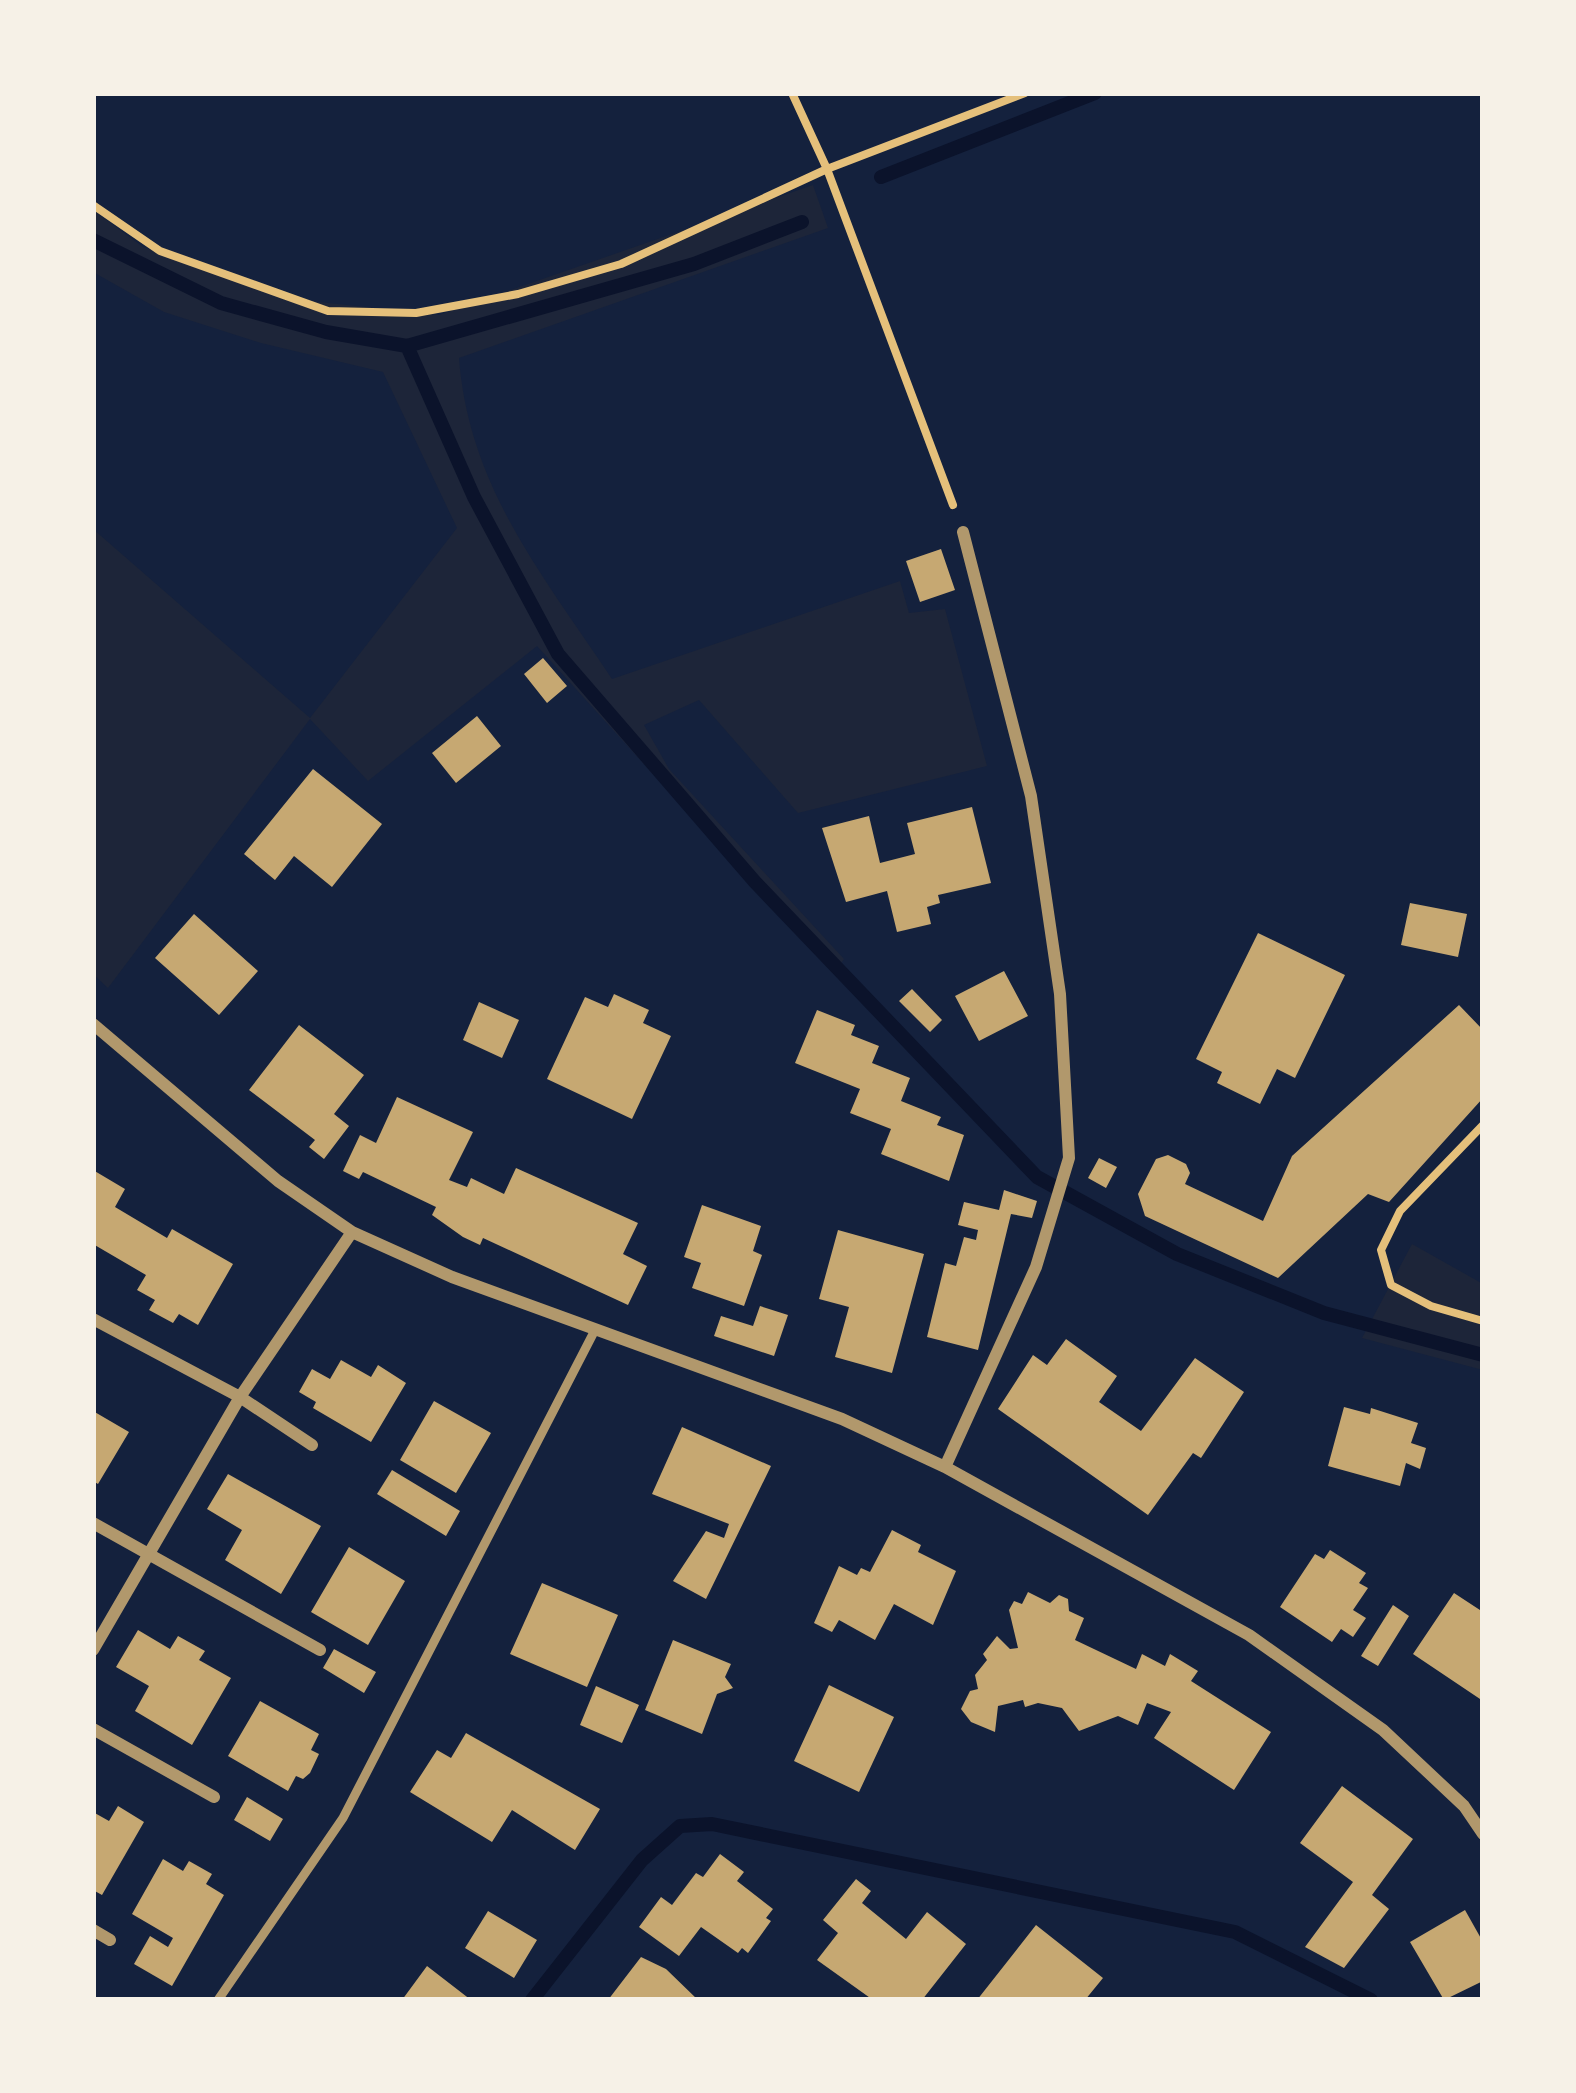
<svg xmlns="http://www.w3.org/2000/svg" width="1576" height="2093" font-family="Spectral,serif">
<rect width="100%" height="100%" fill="#14213d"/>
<path fill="#1d2539" d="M 813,185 L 828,228 L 459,358 C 469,487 542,574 612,679 L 900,581 L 909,613 L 945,609 L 987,766 L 798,813 L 699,700 L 644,725 L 669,769 L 844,959 L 834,974 L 537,646 L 368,781 L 310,719 L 108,988 L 93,974 L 93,529 L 310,718 L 457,528 L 383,372 L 261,343 L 164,312 L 93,272 L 93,210 L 143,247 L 301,300 L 439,315 Z
M 1412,1244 L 1483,1284 L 1483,1370 L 1362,1338 Z"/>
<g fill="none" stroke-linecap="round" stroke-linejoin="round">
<path stroke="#0b132b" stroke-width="14" d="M 881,177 L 1095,93
M 93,240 L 221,303 L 326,332 L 407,346 L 694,264 L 802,222
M 407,346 L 474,497 L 558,654 L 755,882 L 1037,1177 L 1177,1254 L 1324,1313 L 1483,1355
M 532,2000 L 642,1860 L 680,1826 L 712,1824 L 1235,1932 L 1371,2000"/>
</g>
<path fill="#c6a872" d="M 941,549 L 955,590 L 920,602 L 906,561 Z
M 543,658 L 567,686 L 547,703 L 524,674 Z
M 477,716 L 501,746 L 456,783 L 432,753 Z
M 313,769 L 382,824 L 332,887 L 294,856 L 275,880 L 244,854 Z
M 972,807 L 991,883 L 938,895 L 940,903 L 927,907 L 931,924 L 897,932 L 887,891 L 846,902 L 822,828 L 869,816 L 880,863 L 915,854 L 907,823 Z
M 1410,903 L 1467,914 L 1458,957 L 1401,945 Z
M 194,914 L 258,971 L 219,1015 L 155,958 Z
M 1258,933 L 1345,975 L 1295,1078 L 1277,1069 L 1260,1104 L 1217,1083 L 1222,1072 L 1196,1059 Z
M 1004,971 L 1028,1016 L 979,1041 L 955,996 Z
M 912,989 L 942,1020 L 930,1032 L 899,1001 Z
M 614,994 L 649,1010 L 643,1023 L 671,1036 L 632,1119 L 547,1079 L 585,997 L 608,1007 Z
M 479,1002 L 519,1020 L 502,1058 L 463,1040 Z
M 1459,1005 L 1483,1030 L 1483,1098 L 1389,1202 L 1368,1194 L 1278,1278 L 1145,1216 L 1138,1194 L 1156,1159 L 1168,1155 L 1186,1164 L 1190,1173 L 1185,1184 L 1263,1221 L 1292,1156 Z
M 817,1010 L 855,1025 L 851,1035 L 879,1046 L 872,1063 L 910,1078 L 901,1101 L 941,1117 L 937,1125 L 964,1135 L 949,1181 L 881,1154 L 891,1129 L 850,1113 L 860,1089 L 795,1063 Z
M 299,1025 L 364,1075 L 334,1114 L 349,1126 L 324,1159 L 309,1147 L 315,1140 L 249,1090 Z
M 397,1097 L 473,1132 L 449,1180 L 467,1187 L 471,1178 L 504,1194 L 516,1168 L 638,1223 L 623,1254 L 647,1266 L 628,1305 L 483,1238 L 480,1245 L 463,1237 L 432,1215 L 436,1207 L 363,1172 L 359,1179 L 343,1171 L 360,1135 L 376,1143 Z
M 1099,1158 L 1117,1167 L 1106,1188 L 1088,1178 Z
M 93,1170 L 125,1189 L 115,1207 L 167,1238 L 172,1229 L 233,1264 L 198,1325 L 179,1314 L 173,1323 L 149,1310 L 155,1300 L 137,1290 L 146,1275 L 93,1244 Z
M 1004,1190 L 1037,1201 L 1032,1218 L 1011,1214 L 978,1350 L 927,1337 L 945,1263 L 956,1266 L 964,1237 L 976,1240 L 978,1230 L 958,1225 L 964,1202 L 999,1210 Z
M 702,1205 L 761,1226 L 753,1251 L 762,1255 L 744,1306 L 692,1288 L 701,1263 L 684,1257 Z
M 838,1230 L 924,1254 L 892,1373 L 835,1357 L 849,1307 L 819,1299 Z
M 760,1306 L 788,1315 L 774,1356 L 714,1336 L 721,1316 L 753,1326 Z
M 1066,1339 L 1117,1376 L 1099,1402 L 1141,1431 L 1195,1358 L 1244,1392 L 1201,1458 L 1193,1453 L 1148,1515 L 998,1409 L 1033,1355 L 1047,1365 Z
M 341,1360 L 371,1377 L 378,1365 L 406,1383 L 371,1442 L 313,1408 L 316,1402 L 299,1392 L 312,1369 L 330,1379 Z
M 434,1401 L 491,1433 L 456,1493 L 400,1460 Z
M 1344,1407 L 1370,1414 L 1371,1408 L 1418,1423 L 1411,1443 L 1426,1448 L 1420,1469 L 1406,1463 L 1400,1486 L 1328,1466 Z
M 93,1411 L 129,1432 L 98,1484 L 93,1481 Z
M 682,1427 L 771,1466 L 706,1599 L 673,1581 L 706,1531 L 724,1538 L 729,1524 L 652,1494 Z
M 392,1470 L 460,1511 L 446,1536 L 377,1494 Z
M 228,1474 L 321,1526 L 281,1594 L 225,1560 L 242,1530 L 207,1509 Z
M 892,1530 L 921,1545 L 918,1552 L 956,1571 L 933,1625 L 894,1604 L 875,1640 L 839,1620 L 832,1632 L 814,1623 L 839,1566 L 857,1575 L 861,1568 L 870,1572 Z
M 349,1547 L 405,1581 L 368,1645 L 311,1612 Z
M 1330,1550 L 1366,1573 L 1359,1583 L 1368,1588 L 1353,1610 L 1366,1618 L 1353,1637 L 1341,1629 L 1332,1642 L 1280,1607 L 1315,1554 L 1324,1559 Z
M 542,1583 L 618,1615 L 587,1687 L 510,1654 Z
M 1028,1592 L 1050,1603 L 1059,1595 L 1068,1599 L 1069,1611 L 1084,1618 L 1075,1640 L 1136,1669 L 1142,1654 L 1165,1666 L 1170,1654 L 1198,1671 L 1191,1681 L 1271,1732 L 1234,1790 L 1154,1738 L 1171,1712 L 1147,1703 L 1138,1725 L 1118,1716 L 1079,1731 L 1062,1708 L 1038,1703 L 1025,1707 L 1023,1700 L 998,1706 L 995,1732 L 971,1722 L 961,1709 L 970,1691 L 978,1689 L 975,1675 L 987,1660 L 983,1654 L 997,1636 L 1010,1649 L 1018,1648 L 1009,1610 L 1014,1601 L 1022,1604 Z
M 1454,1593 L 1483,1612 L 1483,1701 L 1413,1654 Z
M 1393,1605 L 1409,1616 L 1378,1666 L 1361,1656 Z
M 138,1630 L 170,1649 L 178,1636 L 205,1651 L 199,1660 L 231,1678 L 192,1745 L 135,1711 L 149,1686 L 116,1667 Z
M 673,1640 L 731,1664 L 725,1677 L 733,1688 L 717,1694 L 702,1734 L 645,1710 Z
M 334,1649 L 376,1672 L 364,1693 L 323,1668 Z
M 829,1685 L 894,1717 L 859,1792 L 794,1761 Z
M 596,1686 L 639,1705 L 622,1743 L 580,1725 Z
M 260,1701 L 319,1734 L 311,1750 L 319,1754 L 310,1773 L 303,1779 L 296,1776 L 288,1791 L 228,1756 Z
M 466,1733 L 600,1809 L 575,1850 L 512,1810 L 492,1842 L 410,1792 L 437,1750 L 451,1758 Z
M 1342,1786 L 1413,1839 L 1372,1895 L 1389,1909 L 1344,1968 L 1305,1947 L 1353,1882 L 1300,1843 Z
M 247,1797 L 283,1819 L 270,1841 L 234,1820 Z
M 118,1806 L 144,1822 L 102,1895 L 93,1890 L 93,1812 L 109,1821 Z
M 720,1854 L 744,1872 L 737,1881 L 773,1909 L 766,1918 L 771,1921 L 748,1953 L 742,1948 L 738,1953 L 701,1927 L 679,1956 L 639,1927 L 661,1897 L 672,1905 L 696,1873 L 703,1877 Z
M 163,1859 L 183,1871 L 189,1861 L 212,1874 L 206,1884 L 224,1895 L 172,1986 L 134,1964 L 150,1936 L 168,1947 L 173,1938 L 132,1914 Z
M 856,1879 L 871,1891 L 862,1903 L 906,1939 L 927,1912 L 966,1944 L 922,2000 L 873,2000 L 817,1960 L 838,1933 L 823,1920 Z
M 1465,1910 L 1483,1942 L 1483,1981 L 1444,2000 L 1410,1942 Z
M 488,1911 L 537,1940 L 514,1978 L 465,1948 Z
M 1036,1925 L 1103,1978 L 1085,2000 L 977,2000 Z
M 641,1957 L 666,1969 L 698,2000 L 608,2000 Z
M 427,1966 L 471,2000 L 402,2000 Z"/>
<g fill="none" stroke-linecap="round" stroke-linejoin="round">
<path stroke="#e5c07b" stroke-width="8" d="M 792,93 L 827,169 L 953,505
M 93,205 L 160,251 L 328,311 L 416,313 L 518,294 L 621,264 L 827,169 L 1025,93
M 1483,1125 L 1400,1211 L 1381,1250 L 1391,1285 L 1431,1306 L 1483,1321"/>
<path stroke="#b1986c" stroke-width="9" d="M 218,2000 L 343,1818 L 595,1330"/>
<path stroke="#b1986c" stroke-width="12" d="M 93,1024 L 278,1181 L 352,1232 L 452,1277 L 842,1419 L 945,1467 L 1249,1635 L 1383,1730 L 1464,1806 L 1483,1834
M 93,1319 L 240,1397 L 312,1445
M 945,1467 L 1036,1267 L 1069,1158 L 1060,994 L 1031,796 L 963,532
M 93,1523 L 320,1650
M 93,1650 L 240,1397 L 352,1232
M 93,1729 L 214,1797
M 93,1930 L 110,1940"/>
</g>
<rect width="1576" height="2093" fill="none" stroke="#f6f1e7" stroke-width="192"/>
</svg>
